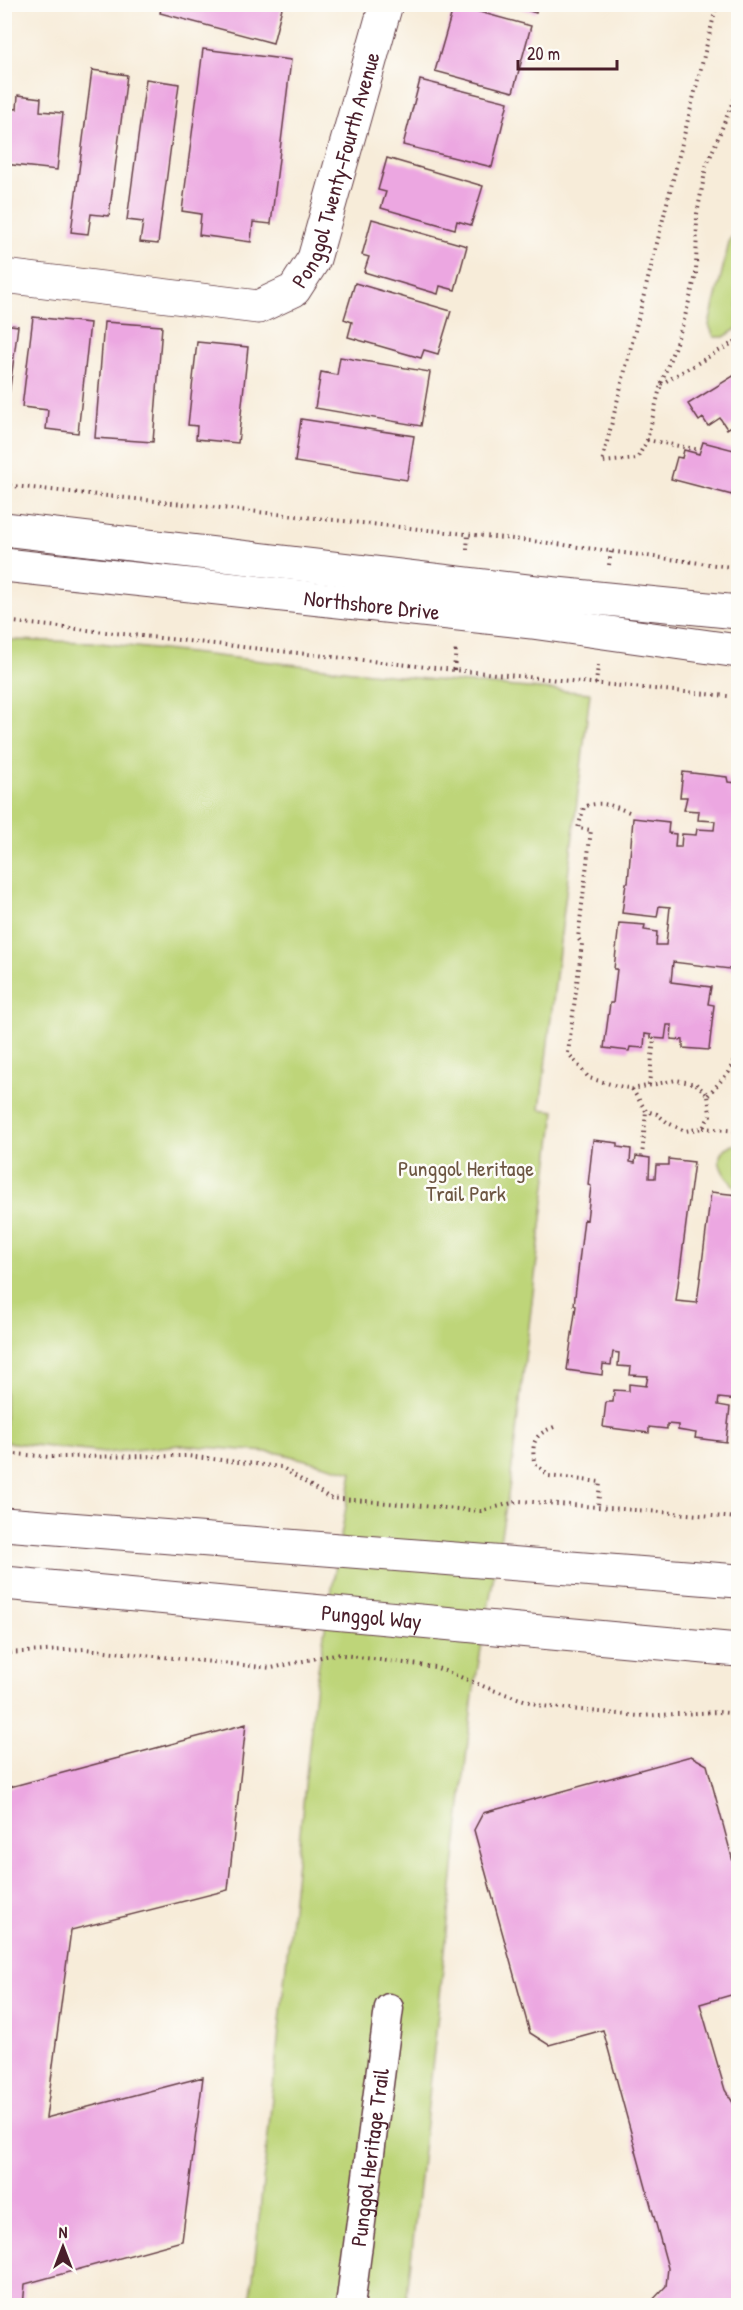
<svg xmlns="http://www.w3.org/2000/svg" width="743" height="2310" font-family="'Patrick Hand',sans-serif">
<rect width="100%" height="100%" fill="#fdfcf7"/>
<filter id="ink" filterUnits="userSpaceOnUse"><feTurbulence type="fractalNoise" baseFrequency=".0167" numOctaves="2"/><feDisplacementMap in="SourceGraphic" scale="12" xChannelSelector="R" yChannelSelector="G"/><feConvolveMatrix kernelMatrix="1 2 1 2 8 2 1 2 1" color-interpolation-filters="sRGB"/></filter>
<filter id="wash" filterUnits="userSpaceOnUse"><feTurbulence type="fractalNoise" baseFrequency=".008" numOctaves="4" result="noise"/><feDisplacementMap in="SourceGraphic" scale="24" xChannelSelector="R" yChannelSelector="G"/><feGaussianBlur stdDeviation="1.35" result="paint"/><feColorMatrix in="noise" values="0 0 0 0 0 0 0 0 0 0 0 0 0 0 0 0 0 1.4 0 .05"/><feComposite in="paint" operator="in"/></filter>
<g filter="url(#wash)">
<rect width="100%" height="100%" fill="#f7ecd9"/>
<path fill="#bed579" stroke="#847a52" stroke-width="1.5" d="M 738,232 L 738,328 L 724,337 L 714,337 L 709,325 L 730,239 Z
M 5,640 L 91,642 L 443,681 L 590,693 L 540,1109 L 555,1111 L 510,1483 L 473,1695 L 406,2305 L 250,2305 L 316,1681 L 352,1472 L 279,1453 L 180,1445 L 105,1453 L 5,1442 Z
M 738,1144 L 738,1189 C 722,1177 706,1149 738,1144 Z"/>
<g id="blocks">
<path fill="#eca7e1" d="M 162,4 L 283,4 L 273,43 L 160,13 Z
M 507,4 L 538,4 L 536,13 Z
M 454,5 L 531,26 L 513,92 L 435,71 Z
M 203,49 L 291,60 L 271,224 L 253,222 L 251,242 L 199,235 L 201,214 L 182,211 Z
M 92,70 L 127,75 L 109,216 L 91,214 L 88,234 L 71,232 Z
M 146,79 L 179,84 L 158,244 L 140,242 L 143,222 L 127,220 Z
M 420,80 L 508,102 L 492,167 L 403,145 Z
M 18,95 L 41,98 L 40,111 L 63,113 L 57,170 L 4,164 L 4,108 L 17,109 Z
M 387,158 L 483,186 L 471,225 L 457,221 L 455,229 L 381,208 L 386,192 L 378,190 Z
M 372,219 L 467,246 L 455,290 L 440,286 L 438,294 L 364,272 L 369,257 L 362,255 Z
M 355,283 L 451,311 L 438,354 L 424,350 L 421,358 L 348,337 L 352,322 L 344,319 Z
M 33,317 L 90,323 L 78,433 L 46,429 L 48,410 L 22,407 Z
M 104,322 L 162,326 L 153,442 L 95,438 Z
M 4,324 L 18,326 L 8,403 L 4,402 Z
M 197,342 L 248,347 L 238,443 L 196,439 L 197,426 L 188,425 Z
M 340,357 L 430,372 L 421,426 L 315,408 L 321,372 L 337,375 Z
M 738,373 L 738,422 L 727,429 L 720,418 L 708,426 L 703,418 L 699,421 L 688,404 Z
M 301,419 L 414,436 L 407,480 L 295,462 Z
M 703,442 L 738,451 L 738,491 L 733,490 L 732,495 L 671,479 L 677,457 L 682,458 L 684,450 L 699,454 Z
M 683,772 L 727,777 L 728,782 L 738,783 L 738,970 L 673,962 L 671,982 L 711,987 L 708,1004 L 714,1005 L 709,1050 L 683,1048 L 683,1040 L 671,1039 L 672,1025 L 667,1025 L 665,1039 L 651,1038 L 651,1035 L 645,1034 L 644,1048 L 630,1047 L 629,1051 L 604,1048 L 610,1003 L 613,1003 L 617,969 L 614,969 L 619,923 L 645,925 L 644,930 L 657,932 L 656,945 L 666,945 L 670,907 L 659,906 L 657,917 L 622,913 L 626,883 L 628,883 L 633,818 L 669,822 L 668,833 L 676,834 L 675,847 L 681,847 L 682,834 L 696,835 L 697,829 L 714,830 L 715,821 L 698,820 L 699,811 L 684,810 L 687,797 L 680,797 Z
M 593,1140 L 618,1143 L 618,1147 L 631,1149 L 630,1162 L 635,1163 L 636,1156 L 650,1158 L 649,1178 L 655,1178 L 656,1165 L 669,1165 L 669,1159 L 694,1162 L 676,1301 L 697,1303 L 711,1192 L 738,1195 L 738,1400 L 719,1398 L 718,1405 L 730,1407 L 726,1442 L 695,1438 L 696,1433 L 678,1430 L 678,1425 L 667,1424 L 667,1429 L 649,1427 L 649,1433 L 603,1427 L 606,1402 L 613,1402 L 614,1390 L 629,1391 L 629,1384 L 646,1386 L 648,1376 L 630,1375 L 631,1367 L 618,1366 L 619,1353 L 613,1352 L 611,1365 L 603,1364 L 602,1375 L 567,1370 L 576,1306 L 574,1305 L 584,1219 L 587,1220 L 591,1186 L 588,1185 Z
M 246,1724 L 228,1890 L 71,1930 L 46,2118 L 203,2077 L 182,2241 L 25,2284 L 23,2306 L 4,2306 L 4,1786 L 10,1787 Z
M 691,1756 L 707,1765 L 738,1880 L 738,1993 L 700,2004 L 725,2090 L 735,2106 L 738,2106 L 738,2306 L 644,2306 L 650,2303 L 666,2286 L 668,2268 L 603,2030 L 549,2045 L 530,2033 L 474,1830 L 483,1813 Z"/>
</g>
</g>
<g filter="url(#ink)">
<use href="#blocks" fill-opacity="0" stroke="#643e45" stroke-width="1.5"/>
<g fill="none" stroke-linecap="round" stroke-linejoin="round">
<defs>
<g id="pedestrian">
<path id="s1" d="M 350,2306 L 389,2008"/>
</g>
<g id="minor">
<path id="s2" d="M 4,276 L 258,307 L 294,290 L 314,259 L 386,4"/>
<path d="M 4,529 L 536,592 L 738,612"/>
<path id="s3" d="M 4,565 L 532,622 L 738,651"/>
</g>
<g id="secondary">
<path d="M 4,1524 L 738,1581"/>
<path id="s4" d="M 4,1583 L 738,1650"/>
</g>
</defs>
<use href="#pedestrian" stroke="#643e45" stroke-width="31"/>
<use href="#minor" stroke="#643e45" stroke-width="35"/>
<use href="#secondary" stroke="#643e45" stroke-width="35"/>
<path stroke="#643e45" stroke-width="4" stroke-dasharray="1.5 4.5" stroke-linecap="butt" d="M 717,4 L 602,462 L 637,459 L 647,440 L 661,384 L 683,324 L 696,275 L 697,214 L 706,167 L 738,89
M 661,384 L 738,340
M 647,440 L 700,450
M 4,485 L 541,542 L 738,568
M 467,550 L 468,534
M 609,565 L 611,551
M 4,621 L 454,670 L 738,697
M 454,670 L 456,647
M 596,684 L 598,665
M 629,812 C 613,806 601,800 584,807 L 578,828 L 591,830 L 578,938 L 582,944 L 568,1053 L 589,1078 L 614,1085 L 632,1089 L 676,1080 L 696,1084 L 708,1095 L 710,1115 L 703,1128 L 685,1131 L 668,1123 L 657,1114 L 646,1111 L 632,1089
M 649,1085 L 654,1038
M 708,1095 L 729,1072 L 738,1054
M 703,1128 L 738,1131
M 642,1157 L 646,1111
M 554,1427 C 534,1435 532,1441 534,1462 L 549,1476 L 600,1482 L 598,1506
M 4,1453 L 50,1457 L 187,1456 L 281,1467 L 330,1498 L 481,1511 L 520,1501 L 738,1518
M 4,1653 L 85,1649 L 272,1668 L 335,1654 L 435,1667 L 493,1690 L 542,1706 L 638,1716 L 719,1712 L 738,1714"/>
<use href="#pedestrian" stroke="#fff" stroke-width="28"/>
<use href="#minor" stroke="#fff" stroke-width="33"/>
<use href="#secondary" stroke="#fff" stroke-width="33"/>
</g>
</g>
<g text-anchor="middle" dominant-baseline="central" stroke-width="5" stroke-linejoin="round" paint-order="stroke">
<g font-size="22" fill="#4a1f2b" stroke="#fdfcf7">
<text stroke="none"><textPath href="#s2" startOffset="424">Ponggol Twenty-Fourth Avenue</textPath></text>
<text stroke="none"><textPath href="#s3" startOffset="370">Northshore Drive</textPath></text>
<text stroke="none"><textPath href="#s4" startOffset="369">Punggol Way</textPath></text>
<text stroke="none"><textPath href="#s1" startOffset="150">Punggol Heritage Trail</textPath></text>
</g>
<g font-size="22" fill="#6d5642" stroke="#fdfcf7">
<text x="466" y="1168">Punggol Heritage<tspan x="466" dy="25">Trail Park</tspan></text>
</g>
</g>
<rect width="743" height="2310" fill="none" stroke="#fdfcf7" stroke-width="24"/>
<g transform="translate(63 2247)" stroke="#fdfcf7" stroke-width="4.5" paint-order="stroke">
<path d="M0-4.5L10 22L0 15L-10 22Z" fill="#4a1f2b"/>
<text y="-9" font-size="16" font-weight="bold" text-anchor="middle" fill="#4a1f2b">N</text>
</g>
<path d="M518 60v9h99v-9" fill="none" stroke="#4a1f2b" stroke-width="3"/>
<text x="527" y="60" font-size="18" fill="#4a1f2b" stroke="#fdfcf7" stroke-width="4.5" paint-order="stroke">20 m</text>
</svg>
